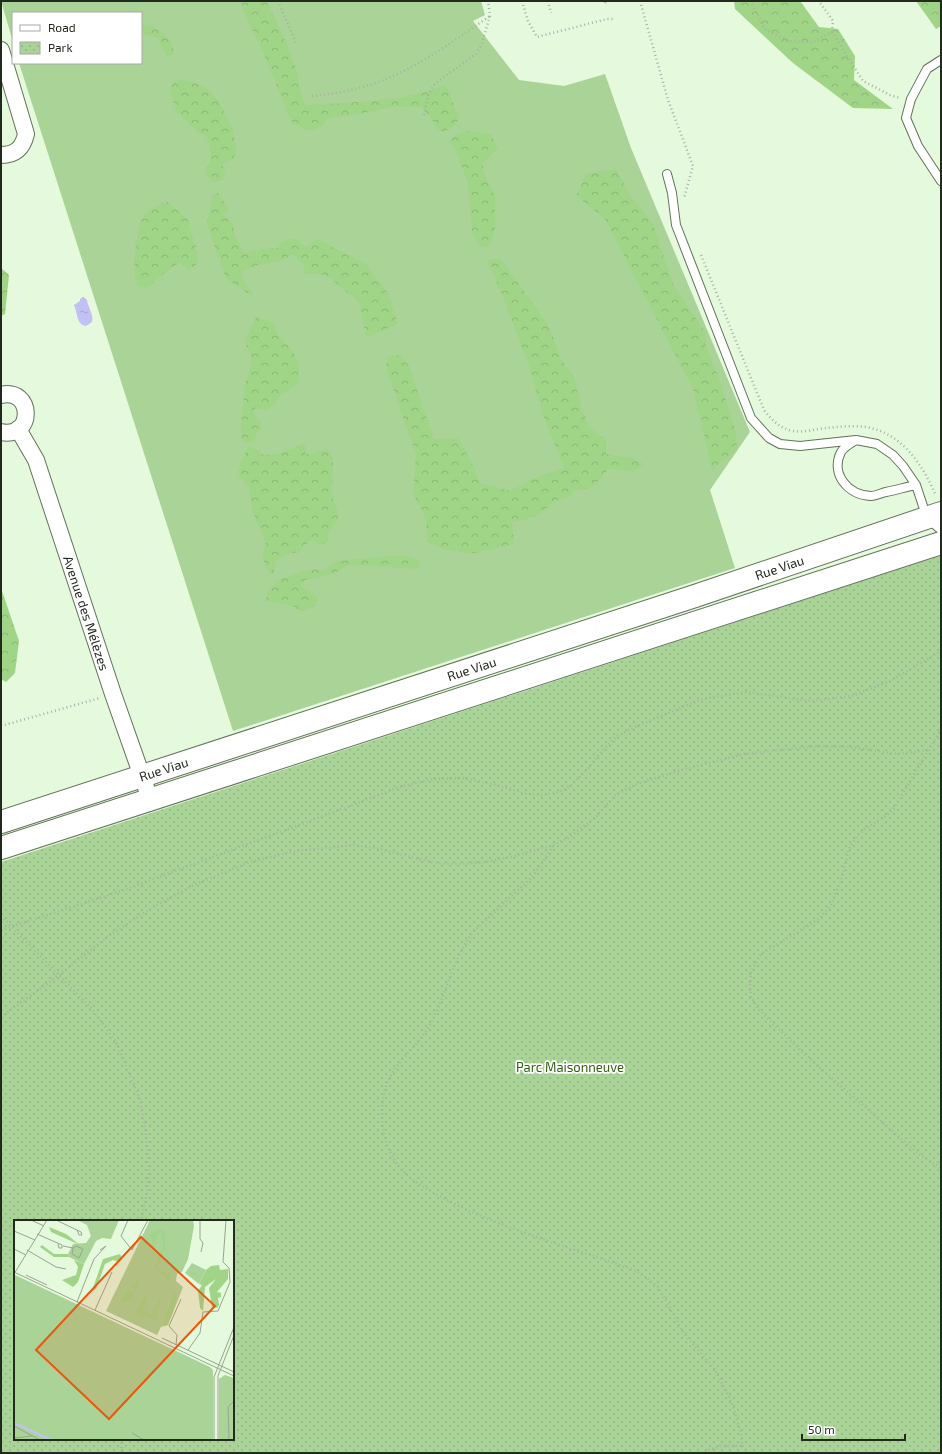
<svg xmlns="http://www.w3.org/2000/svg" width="942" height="1454" font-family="'Exo 2',sans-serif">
<defs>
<pattern id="forest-crowns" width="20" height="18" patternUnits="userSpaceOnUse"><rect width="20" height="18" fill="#a0d588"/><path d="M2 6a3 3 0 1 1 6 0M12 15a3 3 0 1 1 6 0" fill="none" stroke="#8ab775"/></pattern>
<pattern id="park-dots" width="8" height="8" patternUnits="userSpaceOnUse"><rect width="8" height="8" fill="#a9d397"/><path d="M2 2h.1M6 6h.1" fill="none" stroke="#91b582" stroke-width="1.8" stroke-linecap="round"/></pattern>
<pattern id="water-ripples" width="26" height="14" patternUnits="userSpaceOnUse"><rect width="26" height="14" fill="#c2c1f4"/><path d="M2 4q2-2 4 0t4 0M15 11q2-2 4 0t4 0" fill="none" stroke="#a6a6d1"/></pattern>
</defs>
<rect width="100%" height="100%" fill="#e5f9dc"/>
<path fill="#a9d397" d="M 1,1 L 481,1 L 485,15 L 473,21 L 519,80 L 564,86 L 605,74 L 631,148 L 750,432 L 710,490 L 735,568 L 233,731 L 19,63 L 141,63 L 141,13 L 13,13 L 13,42 Z"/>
<path fill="url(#forest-crowns)" d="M 240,1 L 266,1 C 277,23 289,46 296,69 C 299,82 300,94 305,105 L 346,103 L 400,98 L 445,86 L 449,91 L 459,119 L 454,126 L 444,132 L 437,130 L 430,116 L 421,107 L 392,107 L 360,114 L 326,119 L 324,125 L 311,131 L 293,124 C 281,99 274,76 263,52 C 256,34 246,20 240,1 Z
M 734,1 L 800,1 L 819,27 L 838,29 L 855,56 L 854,80 L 893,109 L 853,108 L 793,63 L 735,9 Z
M 916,1 L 941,1 L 941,26 L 936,29 Z
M 148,24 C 161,31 173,38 174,54 L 167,56 L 158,39 L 148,35 L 141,35 L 141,25 Z
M 183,80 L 195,83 L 206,88 L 218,100 L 233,130 L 236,145 L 235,156 L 231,160 L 222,165 L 226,170 L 222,180 L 213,183 L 208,178 L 205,171 C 214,161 210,149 207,137 L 197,132 L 177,111 L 169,90 L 175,81 Z
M 466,131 L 491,134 L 498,149 L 482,164 L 486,179 L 495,196 L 495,230 L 490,247 L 479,246 L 472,231 L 468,184 L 458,155 L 450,142 L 456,134 Z
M 616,169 L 631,197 L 653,223 L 673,285 L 705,332 L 706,347 L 719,378 L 736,433 L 737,450 L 712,469 L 693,389 L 605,219 L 576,196 L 586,174 Z
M 218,193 L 229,209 L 223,215 C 236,223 232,223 235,236 C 237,242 242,248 245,253 L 261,249 L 278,248 L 281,242 L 296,238 L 306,247 L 317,239 L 366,264 L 389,295 L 398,324 L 366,338 L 359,302 L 326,275 L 305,273 L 303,264 L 292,254 L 282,261 L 259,265 L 241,271 L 243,279 L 254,297 L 226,279 L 207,224 L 212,195 Z
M 168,202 L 188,220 L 197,251 L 198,263 L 188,270 L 180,262 L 163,274 L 147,288 L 139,286 C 138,283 136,280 135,277 C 133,264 136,223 146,213 C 153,207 159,204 168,202 Z
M 500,258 L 548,324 L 561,359 L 574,377 L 581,406 L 589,427 L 606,440 L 606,454 L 633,458 L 644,464 L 634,471 L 608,469 L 599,481 L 588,489 L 576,490 L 567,498 L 555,501 L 539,514 L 528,519 L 512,522 L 514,544 L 470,554 L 444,549 L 427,542 L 426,519 L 413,493 L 416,455 L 386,368 L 387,357 L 400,355 L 409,366 L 434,439 L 458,438 L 472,463 L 480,483 L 510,491 L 532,479 L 564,468 L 543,415 L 529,365 L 505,302 L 487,260 Z
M 1,268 L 9,275 L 5,314 L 1,316 Z
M 256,317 L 274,323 L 278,335 L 292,350 L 298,362 L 299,381 L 292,388 L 280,395 L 274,405 L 265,410 L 256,408 L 252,411 L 261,423 L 262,430 L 257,432 L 254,442 L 245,443 L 241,437 L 241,424 L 246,380 L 250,368 L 251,356 L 245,342 Z
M 305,443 L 306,454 L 311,454 L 319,450 L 329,451 L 333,459 L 332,496 L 339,515 L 335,524 L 327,534 L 329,541 L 320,545 L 312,540 L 305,545 L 299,552 L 286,554 L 275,562 L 274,574 L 268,572 L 262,557 L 266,543 L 252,510 L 249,488 L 240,477 L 238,470 L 248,447 L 257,449 L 263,455 L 279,454 Z
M 402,555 L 419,560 L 419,569 L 370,566 L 347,565 C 336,576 320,577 305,580 L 301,586 L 318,597 L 316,605 L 301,612 L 293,606 L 265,601 L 268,591 L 280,579 L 307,570 L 325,569 L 336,561 Z
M 1,588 L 19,641 L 15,673 L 6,682 L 1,679 Z"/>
<path fill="url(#park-dots)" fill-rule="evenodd" d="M 941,555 L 941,1453 L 1,1453 L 1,862 ZM 15,1221 L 233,1221 L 233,1439 L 15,1439 Z"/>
<path fill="url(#water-ripples)" d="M 83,297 L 87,300 C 88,307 94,315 92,322 L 86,326 C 76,324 78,314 74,305 L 80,301 L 80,299 Z"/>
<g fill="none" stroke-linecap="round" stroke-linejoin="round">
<defs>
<path id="lane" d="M 941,60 L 927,69 L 911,99 L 906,118 L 918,146 L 941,181
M 667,174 L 672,193 L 676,225 L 751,418 L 769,438 L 780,444 L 800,446 L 856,440 L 877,444 L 893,455 L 903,466 L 916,485 L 927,518 L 941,530
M 856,440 C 851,443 844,447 841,452 C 830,474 848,495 871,496 C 876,496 881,493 886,492 C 896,490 906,487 916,485"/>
<g id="street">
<path d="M 1,50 L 26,134 C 23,147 17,155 1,155"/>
<path d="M 1,395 C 33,387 35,439 1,432"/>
<path id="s1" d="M 18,429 L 36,460 L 113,694 L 150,799"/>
</g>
<g id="secondary">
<path id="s2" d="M 1,822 L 695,596 L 941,513"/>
<path d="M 1,848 L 941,543"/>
</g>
</defs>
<use href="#lane" stroke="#617359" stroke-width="10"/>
<use href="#street" stroke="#617359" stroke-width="18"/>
<use href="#secondary" stroke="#617359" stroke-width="24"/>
<path stroke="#a4b49d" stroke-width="2.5" stroke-dasharray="1 3" stroke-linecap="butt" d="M 278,1 L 296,43
M 522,1 L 528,21 L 537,37 L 607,19 L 614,19
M 548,1 L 551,13
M 640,1 L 668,100 L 693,166 L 684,198
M 750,1 L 765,29 L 788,41 L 813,42 L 832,32 L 833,21 L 819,1
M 605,3 L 606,1
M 832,32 L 863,81 L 890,95 L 900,98
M 312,96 C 329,94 346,92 363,87 C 410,74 450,43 490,16
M 424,115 L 428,96 L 434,85 L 441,79 L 476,54 L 481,46 L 490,16 L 488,1
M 701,255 L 764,410 C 772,420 779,428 793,431 C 802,433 816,429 826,428 C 838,427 853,425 866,427 C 902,433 923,465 936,496
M 1,726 L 100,698
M 941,729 L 893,810 L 884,817 L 866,828 L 857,836 L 849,849 L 842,878 L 831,905 L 819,919 L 761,954 L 751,971 L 750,984 L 751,997 L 758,1009 L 801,1051 L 920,1155 L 941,1168
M 553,846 C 546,857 538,870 529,880 C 515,893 501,906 487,919 C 481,924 475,930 471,935 C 452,962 446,995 431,1023 C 418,1047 393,1063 385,1089 C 378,1117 383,1150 403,1171 C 416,1184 432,1192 449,1201 C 508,1231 573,1248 636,1271 L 651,1281 L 658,1287 L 685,1335 L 714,1368 L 732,1403 L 741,1434 L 742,1446 L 748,1453
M 1,916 L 92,1009 L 116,1042 L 140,1099 L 146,1134 L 149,1169 L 147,1193 L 141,1221
M 1,930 L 124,890 L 358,803 L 402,786 L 433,779 L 463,778 L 493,784 L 527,794 L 544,795 L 559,792 L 572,785 L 588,768 L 601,752 L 617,736 L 637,726 L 702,699 L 746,692 L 810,701 L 852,696 L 892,680 L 941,651
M 1,1017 L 59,975 L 107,937 L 150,909 L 194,885 L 249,862 L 296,851 L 354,845 L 376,848 L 435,863 L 457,864 L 485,862 L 514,856 L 554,845 L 571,836 L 595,818 L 615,795 L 637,784 L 681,770 L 744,754 L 817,746 L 851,747 L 897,754 L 928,750
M 121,1439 L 122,1453
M 701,1453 L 720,1446 L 742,1446"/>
<use href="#lane" stroke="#fff" stroke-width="8"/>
<use href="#street" stroke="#fff" stroke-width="16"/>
<use href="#secondary" stroke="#fff" stroke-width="22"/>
</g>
<g text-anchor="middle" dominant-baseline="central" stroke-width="3.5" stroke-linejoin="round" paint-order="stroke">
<g font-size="13" fill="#222a1f" stroke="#fff">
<text stroke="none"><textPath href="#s2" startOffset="819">Rue Viau</textPath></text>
<text stroke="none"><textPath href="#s1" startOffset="197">Avenue des Mélèzes</textPath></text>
<text stroke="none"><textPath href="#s2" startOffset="495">Rue Viau</textPath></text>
<text stroke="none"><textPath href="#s2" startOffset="171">Rue Viau</textPath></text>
</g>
<g font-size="13" fill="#305f12" stroke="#fff">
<text x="570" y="1067">Parc Maisonneuve</text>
</g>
</g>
<g transform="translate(14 1220)">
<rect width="220" height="220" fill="#e5f9dc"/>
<path d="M 136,0 L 179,0 L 180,6 L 174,39 L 168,52 L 163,54 L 162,61 L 169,67 L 154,105 L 147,107 L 143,115 L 92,91 Z" fill="#a9d397"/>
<path d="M 35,7 L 52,14 L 66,25 L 37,12 ZM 146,9 L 151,12 L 151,26 L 143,48 L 156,56 L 154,60 L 141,48 L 149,26 L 148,14 L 146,12 L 142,18 L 140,27 L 137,25 L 138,16 L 134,16 ZM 28,25 L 40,34 L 54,34 L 55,37 L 40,37 L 26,27 ZM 106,34 L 108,39 L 105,42 L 99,40 L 91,44 L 82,69 L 78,71 L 89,39 ZM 60,40 L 70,44 L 64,62 L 59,67 L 48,60 L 62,55 L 64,47 ZM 205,45 L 206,50 L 214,49 L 214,59 L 203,72 L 207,73 L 207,77 L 204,78 L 205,85 L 203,88 L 198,87 L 195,68 L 202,59 L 191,67 L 189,91 L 186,88 L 184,71 L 188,65 L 185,64 L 192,50 L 197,46 ZM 124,61 L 123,69 L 117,68 L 115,70 L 120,76 L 116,82 L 107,82 L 112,71 ZM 132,73 L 130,90 L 137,95 L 148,74 L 142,97 L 144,100 L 129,95 L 128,97 L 122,92 ZM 160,73 L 163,75 L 158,94 L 152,106 L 149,105 Z" fill="#a0d588"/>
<path d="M 63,0 L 105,0 L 97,19 L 88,18 L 82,21 L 70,44 L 55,37 L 54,34 L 59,24 L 72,23 L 77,16 L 73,5 ZM 1,55 L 196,147 L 199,150 L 199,220 L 0,220 ZM 211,155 L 220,158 L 220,220 L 205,220 L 205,159 Z" fill="#a9d397"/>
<path d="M 178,43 L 192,50 L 185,64 L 171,53 Z" fill="#a9d397"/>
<path fill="none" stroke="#c2c1f4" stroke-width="2" d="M 0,203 L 37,220"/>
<path fill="none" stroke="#97a690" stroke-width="1" d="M 17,0 L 30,6M 42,0 L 67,12 L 68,15 L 65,15 L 63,10M 114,0 L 107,16 L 118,30 L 134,0M 186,0 L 186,19 L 189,23 L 187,32M 0,11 L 21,20M 23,14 L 48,25 L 48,28 L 45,28 L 44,24M 49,26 L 59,28 L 58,34 L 65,38 L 69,29 L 62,26 L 59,28M 0,29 L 12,35M 13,30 L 42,47 L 52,49M 0,52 L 220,156M 0,54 L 33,0M 12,55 L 33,65M 63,82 L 80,39 L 92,26 L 86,30M 81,90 L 98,52M 148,118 L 220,152M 162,125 L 163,115 L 155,106 L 167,79M 174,130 L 186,113 L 189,92 L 204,91 L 216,62 L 215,48 L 209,42 L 212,0M 0,206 L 26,220M 118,213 L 130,220M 0,218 L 18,216M 200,220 L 200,157 L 220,107M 204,220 L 204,156 L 220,115M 215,220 L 214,187 L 220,181"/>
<path fill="#e8590c" fill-opacity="0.15" stroke="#e8590c" stroke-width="2" d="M 127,17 L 201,86 L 95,199 L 22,130 Z"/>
<rect width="220" height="220" fill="none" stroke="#222a1f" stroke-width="2"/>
</g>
<rect width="942" height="1454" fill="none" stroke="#222a1f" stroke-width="4"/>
<rect x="12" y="12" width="130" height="52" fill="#ffffff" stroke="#a7aaa5"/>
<rect x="20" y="25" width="20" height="6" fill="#ffffff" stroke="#a7aaa5"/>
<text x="48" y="32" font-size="12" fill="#222a1f">Road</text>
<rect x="20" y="42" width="20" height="12" fill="url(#park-dots)" stroke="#a7aaa5"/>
<text x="48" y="52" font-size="12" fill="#222a1f">Park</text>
<path d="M802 1434v6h103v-6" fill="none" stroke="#222a1f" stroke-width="2"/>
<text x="808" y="1434" font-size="12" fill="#222a1f" stroke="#ffffff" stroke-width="3" paint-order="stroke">50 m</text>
</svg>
